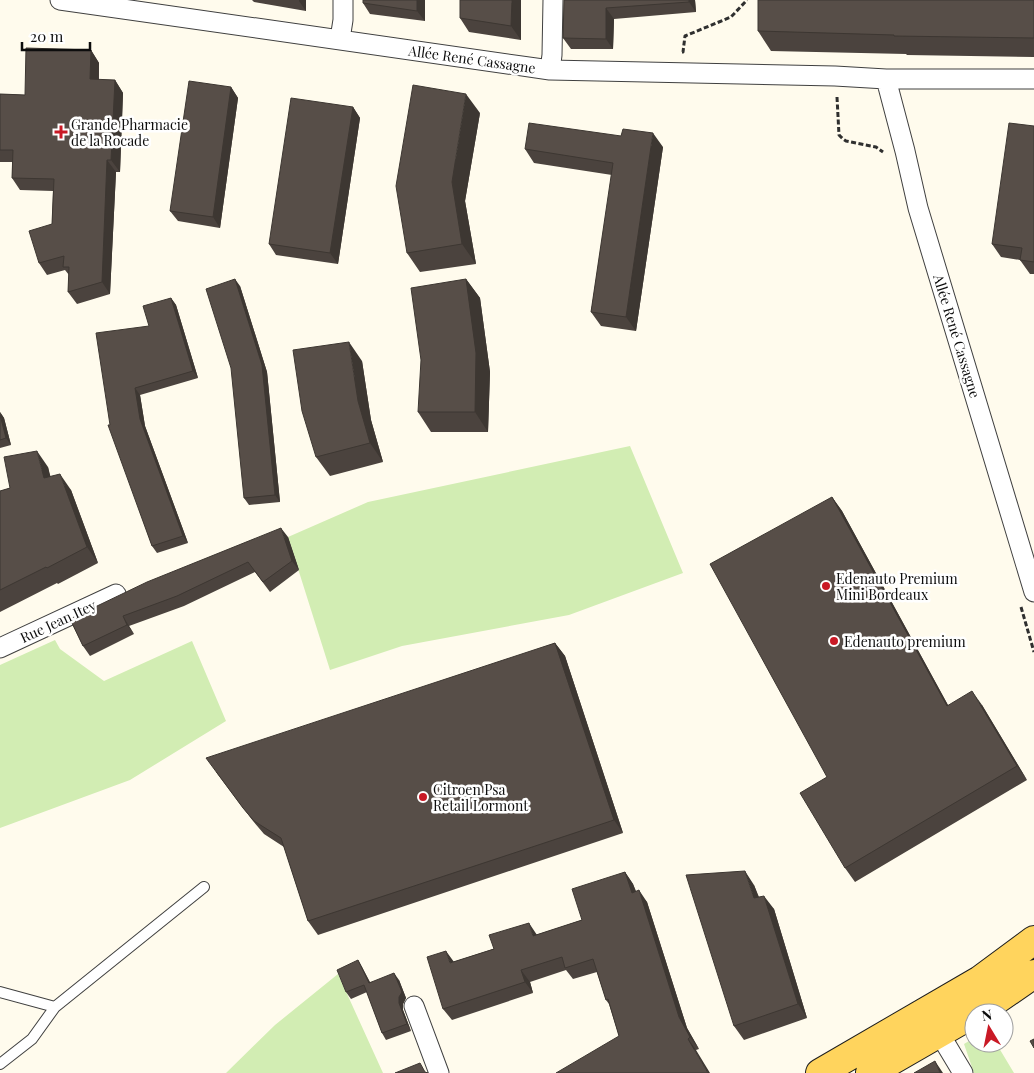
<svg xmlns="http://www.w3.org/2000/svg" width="1034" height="1073" font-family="'Playfair Display',serif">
<rect width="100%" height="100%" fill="#fffbed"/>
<path fill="#d2edb3" d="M 630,446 L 683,573 L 569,615 L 402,646 L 330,670 L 288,537 L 368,502 Z
M 55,640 L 60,649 L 104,681 L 192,641 L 226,721 L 130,780 L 0,828 L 0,665 Z
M 338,974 L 383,1073 L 226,1073 L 275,1025 Z
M 974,1038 L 974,1043 L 996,1043 L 1014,1073 L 974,1073 L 964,1044 Z"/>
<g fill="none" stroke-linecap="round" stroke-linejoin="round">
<defs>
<path id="service" d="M 0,992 L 55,1007
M 0,1064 L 32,1039 L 55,1007 L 204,887"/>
<path id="minor" d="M 60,0 L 550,70 L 835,76 L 886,79 L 1034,79
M 340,39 L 343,20 L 343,0
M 550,70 L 552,55 L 553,0
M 886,79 L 905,151 L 918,208 L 1034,592
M 0,648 L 116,594
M 414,1006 L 439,1073
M 939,1033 L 963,1073"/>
<path id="primary" d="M 975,1013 L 992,1003 L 1034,974
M 820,1073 L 980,980 L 1034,940
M 870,1073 L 974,1013"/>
</defs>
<use href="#service" stroke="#404040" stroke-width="12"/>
<use href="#minor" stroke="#404040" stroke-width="21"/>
<use href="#primary" stroke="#1e1e1e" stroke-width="30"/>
<path stroke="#2f2f2f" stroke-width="3" stroke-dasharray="5 2.5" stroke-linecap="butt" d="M 682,52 L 683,52 L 685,36 L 731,17 L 747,0
M 837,97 L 839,135 L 843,139 L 846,141 L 876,147 L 883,152
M 1021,607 L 1034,652"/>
<use href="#service" stroke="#fff" stroke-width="10"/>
<use href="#minor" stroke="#fff" stroke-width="19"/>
<use href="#primary" stroke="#ffd45d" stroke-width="28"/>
</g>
<path fill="#4b433e" d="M 252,0 L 306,0 L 306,11 L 254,2 Z
M 425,0 L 425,21 L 370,14 L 363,3 Z
M 521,0 L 521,40 L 469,32 L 460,18 Z
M 564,0 L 695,0 L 696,12 L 614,19 L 613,49 L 571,49 L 563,38 Z
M 1034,0 L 1034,57 L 907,55 L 906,54 L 771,51 L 758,31 Z
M 91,50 L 99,63 L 99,80 L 115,80 L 123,93 L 120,172 L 116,172 L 110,294 L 77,304 L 68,292 L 69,275 L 65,270 L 47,275 L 39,263 L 52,224 L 53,191 L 20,190 L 12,178 L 12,162 L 0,162 L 0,94 L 25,95 Z
M 231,87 L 238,98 L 220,228 L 178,221 L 170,211 Z
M 353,107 L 360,118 L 338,264 L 276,255 L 269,244 Z
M 480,113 L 465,201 L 476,264 L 420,272 L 407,253 Z
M 1034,126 L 1034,274 L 1030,274 L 1020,260 L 1001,257 L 992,244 Z
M 663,147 L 636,331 L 601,326 L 591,312 L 612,175 L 534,163 L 525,149 Z
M 466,279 L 480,298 L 490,372 L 488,432 L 431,432 L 418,412 Z
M 240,286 L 267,372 L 280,502 L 249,505 L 244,498 Z
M 171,298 L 176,305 L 198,378 L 140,395 L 145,426 L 188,543 L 157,553 L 152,546 L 110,425 L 149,326 Z
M 362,361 L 371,420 L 383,462 L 330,476 L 316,457 Z
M 0,412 L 4,418 L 11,445 L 0,448 Z
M 48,467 L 50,477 L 71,490 L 98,563 L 58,584 L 57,583 L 0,612 L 0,491 L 10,488 Z
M 832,497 L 842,511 L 948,705 L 982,705 L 1027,780 L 855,882 L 845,868 L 827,777 Z
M 288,537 L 299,570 L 270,592 L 255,572 L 184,606 L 129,626 L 134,634 L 90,656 L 83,646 L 70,619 Z
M 555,643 L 565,656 L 623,833 L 318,935 L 308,921 L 284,847 L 264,834 L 253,821 L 216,772 Z
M 625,872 L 633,884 L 636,891 L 647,902 L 687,1028 L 699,1049 L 696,1050 L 619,1036 L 609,1004 L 606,1000 L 597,972 L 573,979 L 566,970 L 530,982 L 533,993 L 452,1020 L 443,1009 L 453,962 L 582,920 Z
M 754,885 L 759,897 L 774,909 L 807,1018 L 744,1040 L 734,1026 Z
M 358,960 L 362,967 L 370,982 L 399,980 L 406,998 L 403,1004 L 403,1010 L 411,1031 L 386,1040 L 382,1033 L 367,992 L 351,999 L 346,992 Z"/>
<path fill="#3d3732" d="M 299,0 L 306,0 L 306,11 L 299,1 Z
M 417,0 L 425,0 L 425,21 L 417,11 Z
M 512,0 L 521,0 L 521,40 L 511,26 Z
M 689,0 L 695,0 L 696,12 L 689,2 Z
M 606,8 L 614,19 L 613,49 L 606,39 Z
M 91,50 L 99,63 L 98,92 L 90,79 Z
M 115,80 L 123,93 L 120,172 L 111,160 Z
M 231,87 L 238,98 L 220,228 L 213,217 Z
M 466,94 L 480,113 L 465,201 L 476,264 L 462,244 L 452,182 Z
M 353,107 L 360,118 L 338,264 L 330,253 Z
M 653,133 L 663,147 L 636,331 L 626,317 Z
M 107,160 L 116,172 L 110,294 L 102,282 Z
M 235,279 L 240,286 L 267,372 L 280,502 L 275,495 Z
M 466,279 L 480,298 L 490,372 L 488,432 L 475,412 Z
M 171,298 L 176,305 L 198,378 L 193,371 Z
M 349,342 L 362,361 L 371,420 L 383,462 L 370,443 L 358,401 Z
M 135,388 L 140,395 L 145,426 L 188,543 L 183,536 L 140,419 Z
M 0,412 L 4,418 L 11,445 L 6,438 Z
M 37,451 L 48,467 L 55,494 L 44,478 Z
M 60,474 L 71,490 L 98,563 L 87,547 Z
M 832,497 L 842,511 L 956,720 L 947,706 Z
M 281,528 L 288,537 L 299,570 L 292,561 Z
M 123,616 L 129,626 L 134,634 L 127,625 Z
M 555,643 L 565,656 L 623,833 L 614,820 Z
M 972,691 L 982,705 L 1027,780 L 1017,766 Z
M 745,871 L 754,885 L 764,912 L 754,898 Z
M 625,872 L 633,884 L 640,904 L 632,893 Z
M 639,890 L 647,902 L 687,1028 L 699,1049 L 690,1037 L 679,1017 Z
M 764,896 L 774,909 L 807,1018 L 798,1004 Z
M 529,923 L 537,935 L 541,948 L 533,936 Z
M 446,951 L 454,962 L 450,963 Z
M 358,960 L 362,967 L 373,989 L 369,983 Z
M 521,970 L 530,982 L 533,993 L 525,982 Z
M 394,973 L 399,980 L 406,998 L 403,1004 L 403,1010 L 411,1031 L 407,1024 L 399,1003 Z
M 688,1039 L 696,1050 L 710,1073 L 708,1073 Z
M 935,1061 L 943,1073 L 940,1073 Z"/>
<path fill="#574e48" stroke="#3d3732" d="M 363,0 L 417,0 L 417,11 L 363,3 Z
M 460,0 L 512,0 L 511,26 L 460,18 Z
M 564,0 L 689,0 L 689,2 L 606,8 L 606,39 L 563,38 Z
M 758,0 L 1034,0 L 1034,38 L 894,36 L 894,35 L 758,31 Z
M 26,48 L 91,50 L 90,79 L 115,80 L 111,160 L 107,160 L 102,282 L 68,292 L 69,267 L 63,267 L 64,256 L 39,263 L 29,231 L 52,224 L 54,179 L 12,178 L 13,150 L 0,150 L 0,94 L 25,95 Z
M 189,81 L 231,87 L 213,217 L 170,211 Z
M 413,85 L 466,94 L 452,182 L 462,244 L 407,253 L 396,186 Z
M 291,98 L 353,107 L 330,253 L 269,244 Z
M 529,123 L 621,136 L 623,129 L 653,133 L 626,317 L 591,312 L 613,163 L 525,149 Z
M 1009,123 L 1034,126 L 1034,262 L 1020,260 L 1022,248 L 992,244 Z
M 235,279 L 262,365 L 275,495 L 244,498 L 231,368 L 206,289 Z
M 466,279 L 476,353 L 475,412 L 418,412 L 421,360 L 411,288 Z
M 171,298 L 193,371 L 135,388 L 140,419 L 183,536 L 152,546 L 108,425 L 110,425 L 96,333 L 149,326 L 143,306 Z
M 349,342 L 358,401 L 370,443 L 316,457 L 302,411 L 293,350 Z
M 0,415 L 6,438 L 0,440 Z
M 37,451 L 44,478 L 60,474 L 87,547 L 47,568 L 46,567 L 0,590 L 0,491 L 10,488 L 4,457 Z
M 832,497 L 947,706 L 972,691 L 1017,766 L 845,868 L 800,793 L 827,777 L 710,564 Z
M 281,528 L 292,561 L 263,582 L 248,562 L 177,596 L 123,616 L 127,625 L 83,646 L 70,619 L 147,582 Z
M 555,643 L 614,820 L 308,921 L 281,838 L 254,821 L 243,808 L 206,758 Z
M 745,871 L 754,898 L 764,896 L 798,1004 L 734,1026 L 686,875 Z
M 625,872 L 632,893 L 639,890 L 679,1017 L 690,1037 L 688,1039 L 708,1073 L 556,1073 L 619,1036 L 608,999 L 606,1000 L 593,959 L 565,968 L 562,957 L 521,970 L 525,982 L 443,1009 L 427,957 L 446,951 L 450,963 L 494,949 L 489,935 L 529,923 L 533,936 L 582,920 L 572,889 Z
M 358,960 L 369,983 L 394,973 L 402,992 L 399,997 L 399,1003 L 407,1024 L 382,1033 L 364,985 L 346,992 L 337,970 Z
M 1034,1039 L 1034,1048 L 1030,1041 Z
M 935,1061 L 940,1073 L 914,1073 Z
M 420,1063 L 425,1072 L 428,1073 L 395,1073 Z"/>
<g fill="#c91925" stroke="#fff" stroke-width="2">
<path d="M58.5 124.5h5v5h5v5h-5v5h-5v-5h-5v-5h5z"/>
<circle cx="826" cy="586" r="5"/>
<circle cx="834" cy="641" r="5"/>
<circle cx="423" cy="797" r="5"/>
</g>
<g text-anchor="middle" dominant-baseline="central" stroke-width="5" stroke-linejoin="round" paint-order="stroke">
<g font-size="14" fill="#0d0d0d" stroke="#fff">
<text transform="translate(472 59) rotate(8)">Allée René Cassagne</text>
<text transform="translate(957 336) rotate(73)">Allée René Cassagne</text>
<text transform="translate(58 621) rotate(-25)">Rue Jean Itey</text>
</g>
<g font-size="14" fill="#0d0d0d" stroke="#fff" text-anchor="start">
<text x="71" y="124">Grande Pharmacie<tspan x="71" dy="16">de la Rocade</tspan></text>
<text x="836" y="578">Edenauto Premium<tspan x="836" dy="16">Mini Bordeaux</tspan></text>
<text x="844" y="641">Edenauto premium</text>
<text x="433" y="789">Citroen Psa<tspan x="433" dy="16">Retail Lormont</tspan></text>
</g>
</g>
<g transform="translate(989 1028) rotate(350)"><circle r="24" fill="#ffffff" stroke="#9e9e9e"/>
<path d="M0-4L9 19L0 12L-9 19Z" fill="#c91925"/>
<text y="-8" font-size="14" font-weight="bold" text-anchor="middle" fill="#0d0d0d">N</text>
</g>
<path d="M22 42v8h68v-8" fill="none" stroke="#0d0d0d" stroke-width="2.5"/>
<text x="30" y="42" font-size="15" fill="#0d0d0d" stroke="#ffffff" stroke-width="4" paint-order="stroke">20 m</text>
</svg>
